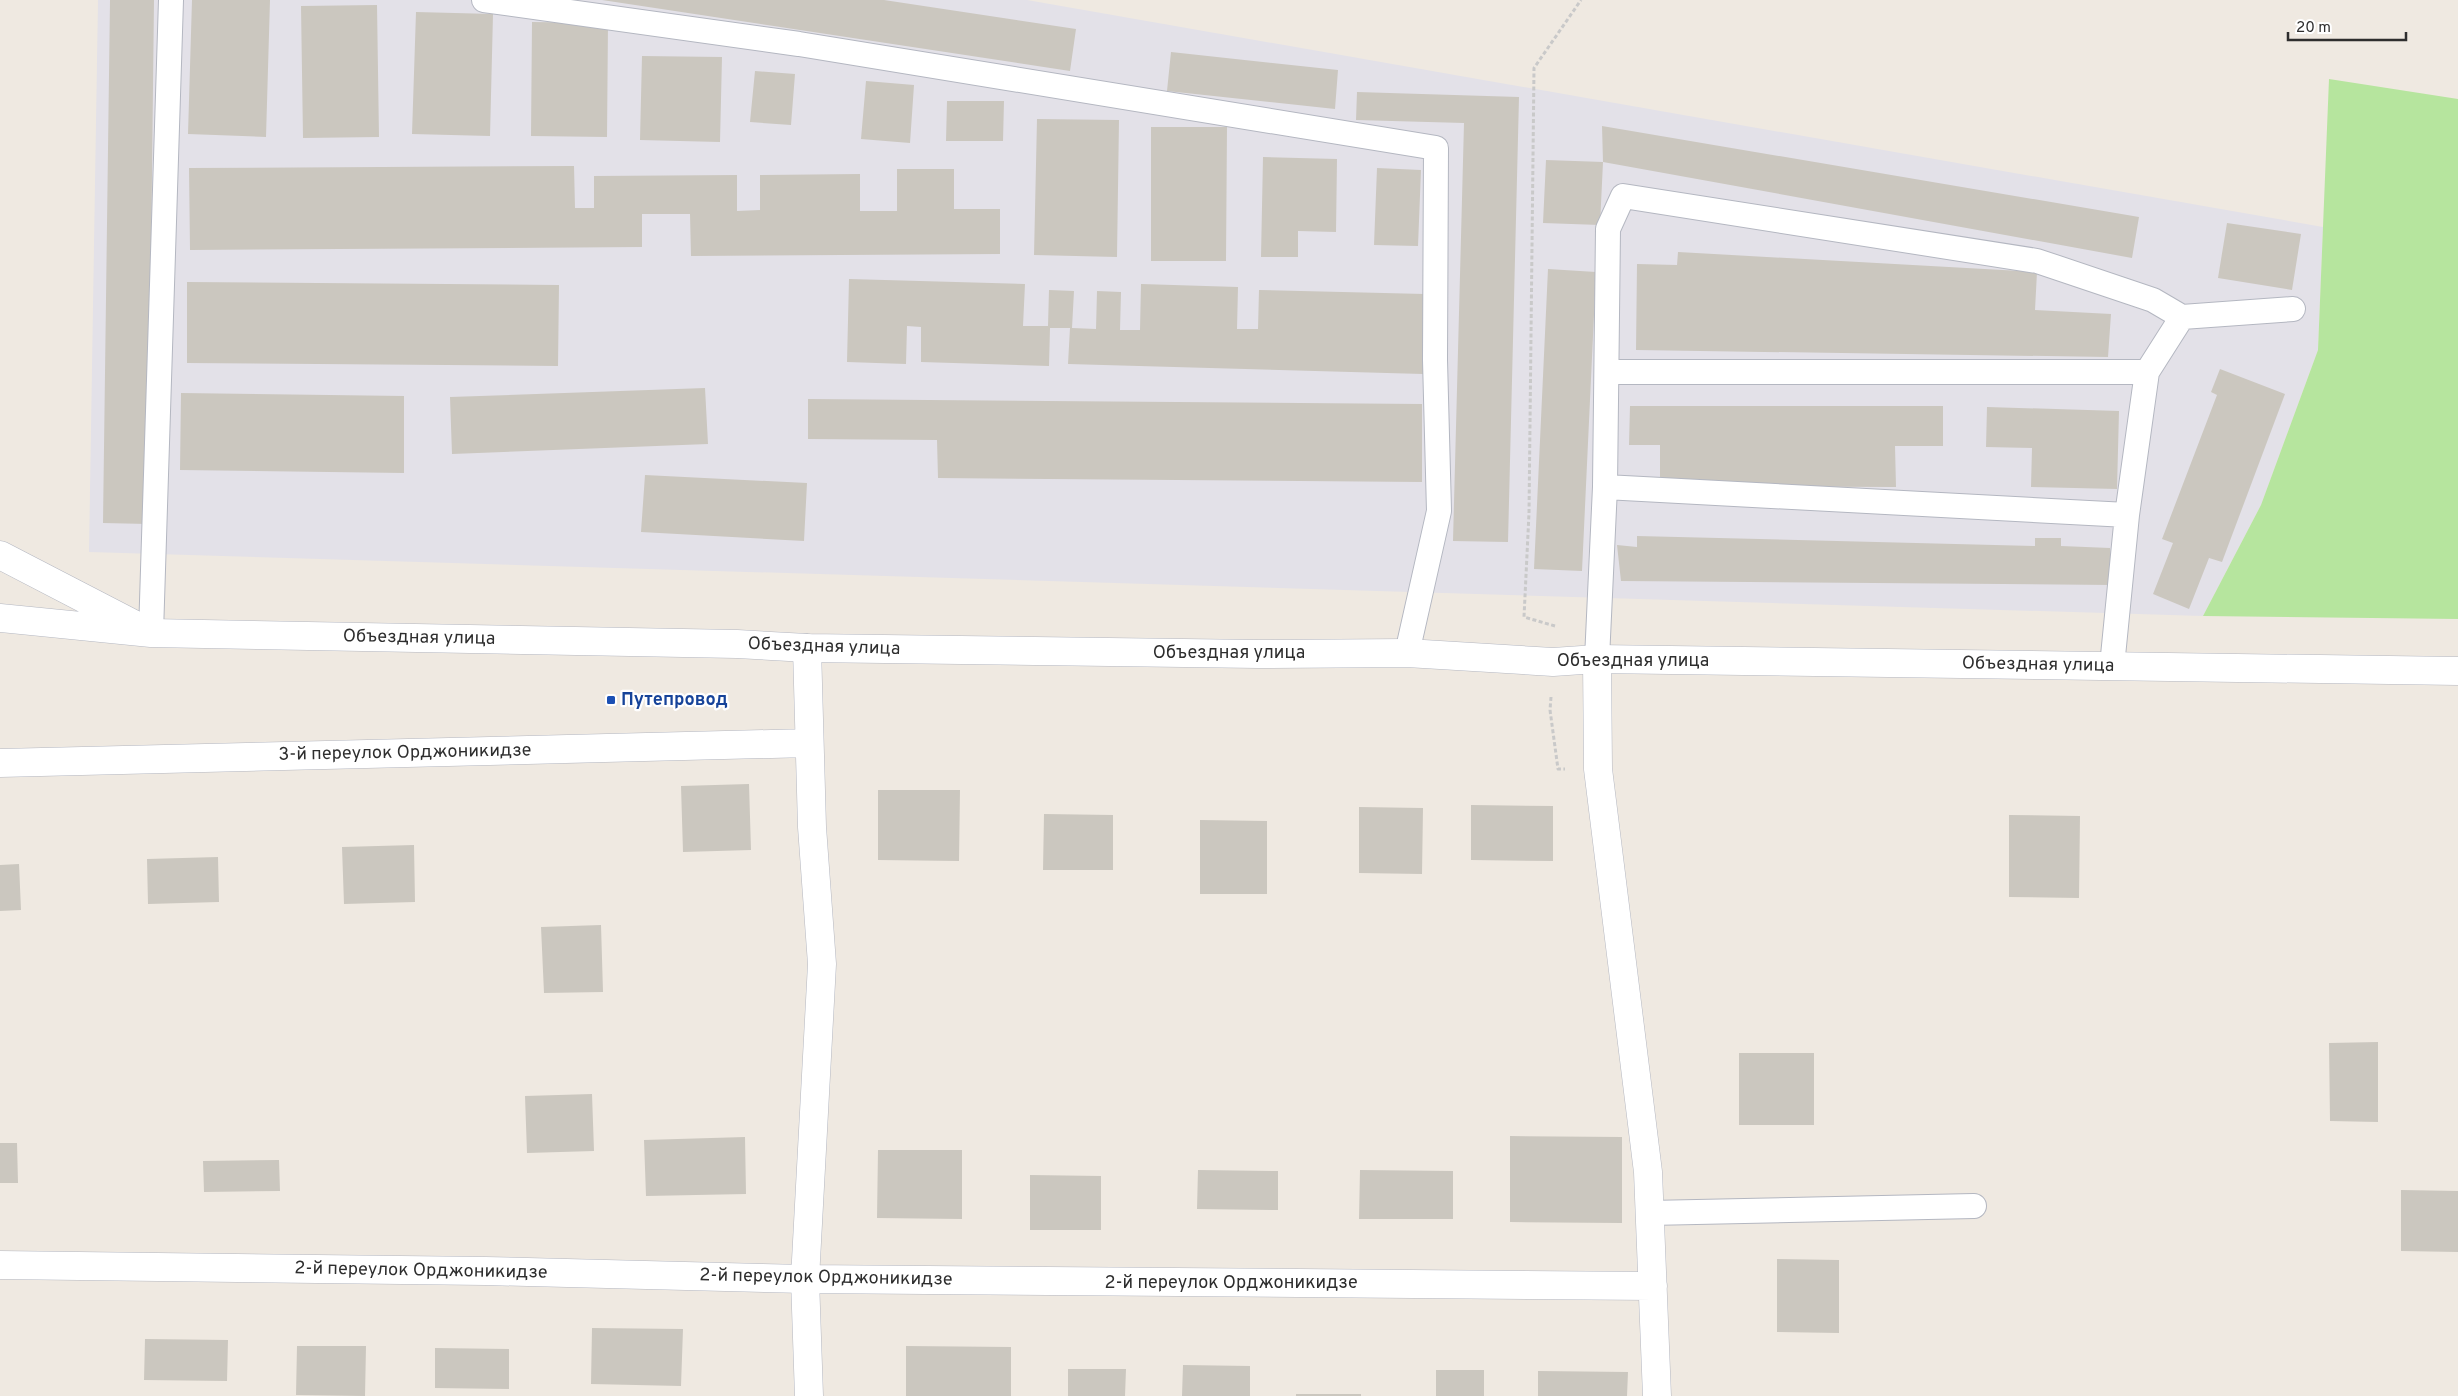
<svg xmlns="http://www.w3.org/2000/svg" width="2458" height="1396" font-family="Overpass,sans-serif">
<rect width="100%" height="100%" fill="#efe9e1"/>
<path fill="#e3e1e8" d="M 98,0 L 1027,0 L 2323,227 L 2318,350 L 2261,505 L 2203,616 L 89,552 Z"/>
<path fill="#b6e59e" d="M 2329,79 L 2458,99 L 2458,619 L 2203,616 L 2261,505 L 2318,350 Z"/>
<path fill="#cbc7bf" d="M 110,0 L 154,0 L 148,524 L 103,523 Z
M 192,0 L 270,0 L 266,137 L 188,134 Z
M 602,0 L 884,0 L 1076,29 L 1070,71 Z
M 377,5 L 379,137 L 303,138 L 301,6 Z
M 416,12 L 493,14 L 490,136 L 412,134 Z
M 532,22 L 608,23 L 607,137 L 531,136 Z
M 1171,52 L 1338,70 L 1335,109 L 1167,91 Z
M 642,56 L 722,57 L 720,142 L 640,140 Z
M 755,71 L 795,74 L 791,125 L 750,122 Z
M 866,81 L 914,85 L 910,143 L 861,139 Z
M 1357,92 L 1519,97 L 1508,542 L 1453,541 L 1464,123 L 1356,120 Z
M 947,101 L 1004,101 L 1003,141 L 946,141 Z
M 1037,119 L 1119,120 L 1117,257 L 1034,255 Z
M 1602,126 L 2139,217 L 2132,258 L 1603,162 L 1600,225 L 1543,223 L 1546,160 L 1603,162 Z
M 1151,127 L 1227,127 L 1226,261 L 1151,261 Z
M 1263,157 L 1337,159 L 1336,232 L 1298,231 L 1298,257 L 1261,257 Z
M 574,166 L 575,208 L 594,208 L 594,176 L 737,175 L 737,211 L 760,210 L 760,175 L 860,174 L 860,211 L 897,211 L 897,169 L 954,169 L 954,209 L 1000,209 L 1000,254 L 691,256 L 690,214 L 642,214 L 642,247 L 190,250 L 189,168 Z
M 1377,168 L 1421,170 L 1418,246 L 1374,245 Z
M 2227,223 L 2301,234 L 2292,290 L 2218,278 Z
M 1678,252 L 2037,272 L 2035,310 L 2111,314 L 2108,357 L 1636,350 L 1637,264 L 1677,265 Z
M 1548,269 L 1596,272 L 1582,571 L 1534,569 Z
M 849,279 L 1025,284 L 1023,326 L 1048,326 L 1049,290 L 1074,291 L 1072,328 L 1096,329 L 1097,291 L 1121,292 L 1120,330 L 1140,330 L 1141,284 L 1238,287 L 1237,329 L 1258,329 L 1259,290 L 1425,294 L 1423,374 L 1068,364 L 1070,328 L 1050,328 L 1049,366 L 921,362 L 921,327 L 907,326 L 906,364 L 847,362 Z
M 187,282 L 559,285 L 558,366 L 187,363 Z
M 2220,369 L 2285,394 L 2222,562 L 2209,558 L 2189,609 L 2153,594 L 2173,543 L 2162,539 L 2217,395 L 2211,392 Z
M 705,388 L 708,444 L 452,454 L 450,397 Z
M 181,393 L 404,396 L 404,473 L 180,470 Z
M 808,399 L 1422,404 L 1422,482 L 938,478 L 937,440 L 808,439 Z
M 1630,406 L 1943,406 L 1943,446 L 1895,446 L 1896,487 L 1660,486 L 1660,445 L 1629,445 Z
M 1987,407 L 2119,411 L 2117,489 L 2031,487 L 2032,448 L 1986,447 Z
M 645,475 L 807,483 L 804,541 L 641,532 Z
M 1637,536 L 2035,546 L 2035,538 L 2061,538 L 2061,546 L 2110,548 L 2113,585 L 1621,581 L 1617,545 L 1637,547 Z
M 749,784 L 751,850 L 683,852 L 681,786 Z
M 878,790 L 960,790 L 959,861 L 878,860 Z
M 1471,805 L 1553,806 L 1553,861 L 1471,860 Z
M 1359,807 L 1423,808 L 1422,874 L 1359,873 Z
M 1044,814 L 1113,815 L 1113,870 L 1043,870 Z
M 2009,815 L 2080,816 L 2079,898 L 2009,897 Z
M 1200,820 L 1267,821 L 1267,894 L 1200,894 Z
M 414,845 L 415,902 L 344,904 L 342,847 Z
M 218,857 L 219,902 L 148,904 L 147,859 Z
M 19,864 L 21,910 L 0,911 L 0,865 Z
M 601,925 L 603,992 L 544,993 L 541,927 Z
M 2378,1042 L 2378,1122 L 2330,1121 L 2329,1043 Z
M 1739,1053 L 1814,1053 L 1814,1125 L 1739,1125 Z
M 592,1094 L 594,1151 L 527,1153 L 525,1096 Z
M 1510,1136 L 1622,1137 L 1622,1223 L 1510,1222 Z
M 745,1137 L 746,1194 L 646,1196 L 644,1140 Z
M 0,1143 L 17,1143 L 18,1183 L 0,1183 Z
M 878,1150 L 962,1150 L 962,1219 L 877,1218 Z
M 279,1160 L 280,1191 L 204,1192 L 203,1161 Z
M 1198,1170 L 1278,1171 L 1278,1210 L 1197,1209 Z
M 1360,1170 L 1453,1171 L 1453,1219 L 1359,1219 Z
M 1030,1175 L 1101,1176 L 1101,1230 L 1030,1230 Z
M 2401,1190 L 2458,1191 L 2458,1252 L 2401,1251 Z
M 1777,1259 L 1839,1260 L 1839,1333 L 1777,1332 Z
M 592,1328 L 683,1329 L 681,1386 L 591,1384 Z
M 145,1339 L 228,1340 L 227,1381 L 144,1380 Z
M 297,1346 L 366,1346 L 365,1396 L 296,1395 Z
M 906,1346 L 1011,1347 L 1011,1396 L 906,1396 Z
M 435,1348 L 509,1349 L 509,1389 L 435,1388 Z
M 1183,1365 L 1250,1366 L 1250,1396 L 1182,1396 Z
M 1068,1369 L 1126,1369 L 1125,1396 L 1068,1396 Z
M 1436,1370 L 1484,1370 L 1484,1396 L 1436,1396 Z
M 1538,1371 L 1628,1372 L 1627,1396 L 1538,1396 Z
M 1296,1394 L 1361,1394 L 1361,1396 L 1296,1396 Z"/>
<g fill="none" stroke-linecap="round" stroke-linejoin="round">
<defs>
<path id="lane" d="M 484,0 L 799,44 L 1436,148 L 1435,360 L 1439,511 L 1407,653
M 2182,317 L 2293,309
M 1607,372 L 2147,372
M 1605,487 L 2127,515
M 151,633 L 171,0
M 1597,659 L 1605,487 L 1608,229 L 1623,196 L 2037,261 L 2153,300 L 2182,317 L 2147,372 L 2127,515 L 2112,666
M 1649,1213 L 1974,1206"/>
<path id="street" d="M 807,648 L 812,827 L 822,964 L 805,1279 L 809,1396
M 1597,659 L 1598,769 L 1648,1172 L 1657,1396
M 0,763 L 809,743
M 0,1265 L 485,1271 L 805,1279 L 1653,1286"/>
<path id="secondary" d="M 0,555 L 139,627
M 0,618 L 151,633 L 737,644 L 807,648 L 1258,654 L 1407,653 L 1553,662 L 1597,659 L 2458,671"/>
</defs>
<use href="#lane" stroke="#b4b7c1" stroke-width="26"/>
<use href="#street" stroke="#b4b7c1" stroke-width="29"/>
<use href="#secondary" stroke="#b4b7c1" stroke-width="29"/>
<path stroke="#c9c9c9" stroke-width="3" stroke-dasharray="4 2.5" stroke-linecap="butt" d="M 1555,626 L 1524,617 L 1529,513 L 1534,68 L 1581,0
M 1551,697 L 1550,710 L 1558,769 L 1565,769"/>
<use href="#lane" stroke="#fff" stroke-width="24"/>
<use href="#street" stroke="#fff" stroke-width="28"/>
<use href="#secondary" stroke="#fff" stroke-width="28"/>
</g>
<rect fill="#1a4fb4" stroke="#fff" stroke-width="2" x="606" y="695" width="10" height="10" rx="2.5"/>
<g text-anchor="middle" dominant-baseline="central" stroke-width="4.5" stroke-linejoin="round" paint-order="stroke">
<g font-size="18" fill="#2e2e2e" stroke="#fff">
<text transform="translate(419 638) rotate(1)">Объездная улица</text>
<text transform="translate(824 647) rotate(2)">Объездная улица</text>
<text x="1229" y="653">Объездная улица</text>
<text x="1633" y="661">Объездная улица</text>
<text transform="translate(2038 665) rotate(1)">Объездная улица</text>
<text transform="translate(405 753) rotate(-1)">3-й переулок Орджоникидзе</text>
<text transform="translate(421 1271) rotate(1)">2-й переулок Орджоникидзе</text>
<text transform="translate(826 1278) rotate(1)">2-й переулок Орджоникидзе</text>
<text x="1231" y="1283">2-й переулок Орджоникидзе</text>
</g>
<g font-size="18" font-weight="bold" fill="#164399" stroke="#fff" text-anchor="start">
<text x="621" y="700">Путепровод</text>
</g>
</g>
<path d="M2288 32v8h118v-8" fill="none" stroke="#2e2e2e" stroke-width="2.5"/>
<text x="2296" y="32" font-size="15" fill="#2e2e2e" stroke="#ffffff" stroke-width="4" paint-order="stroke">20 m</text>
</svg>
